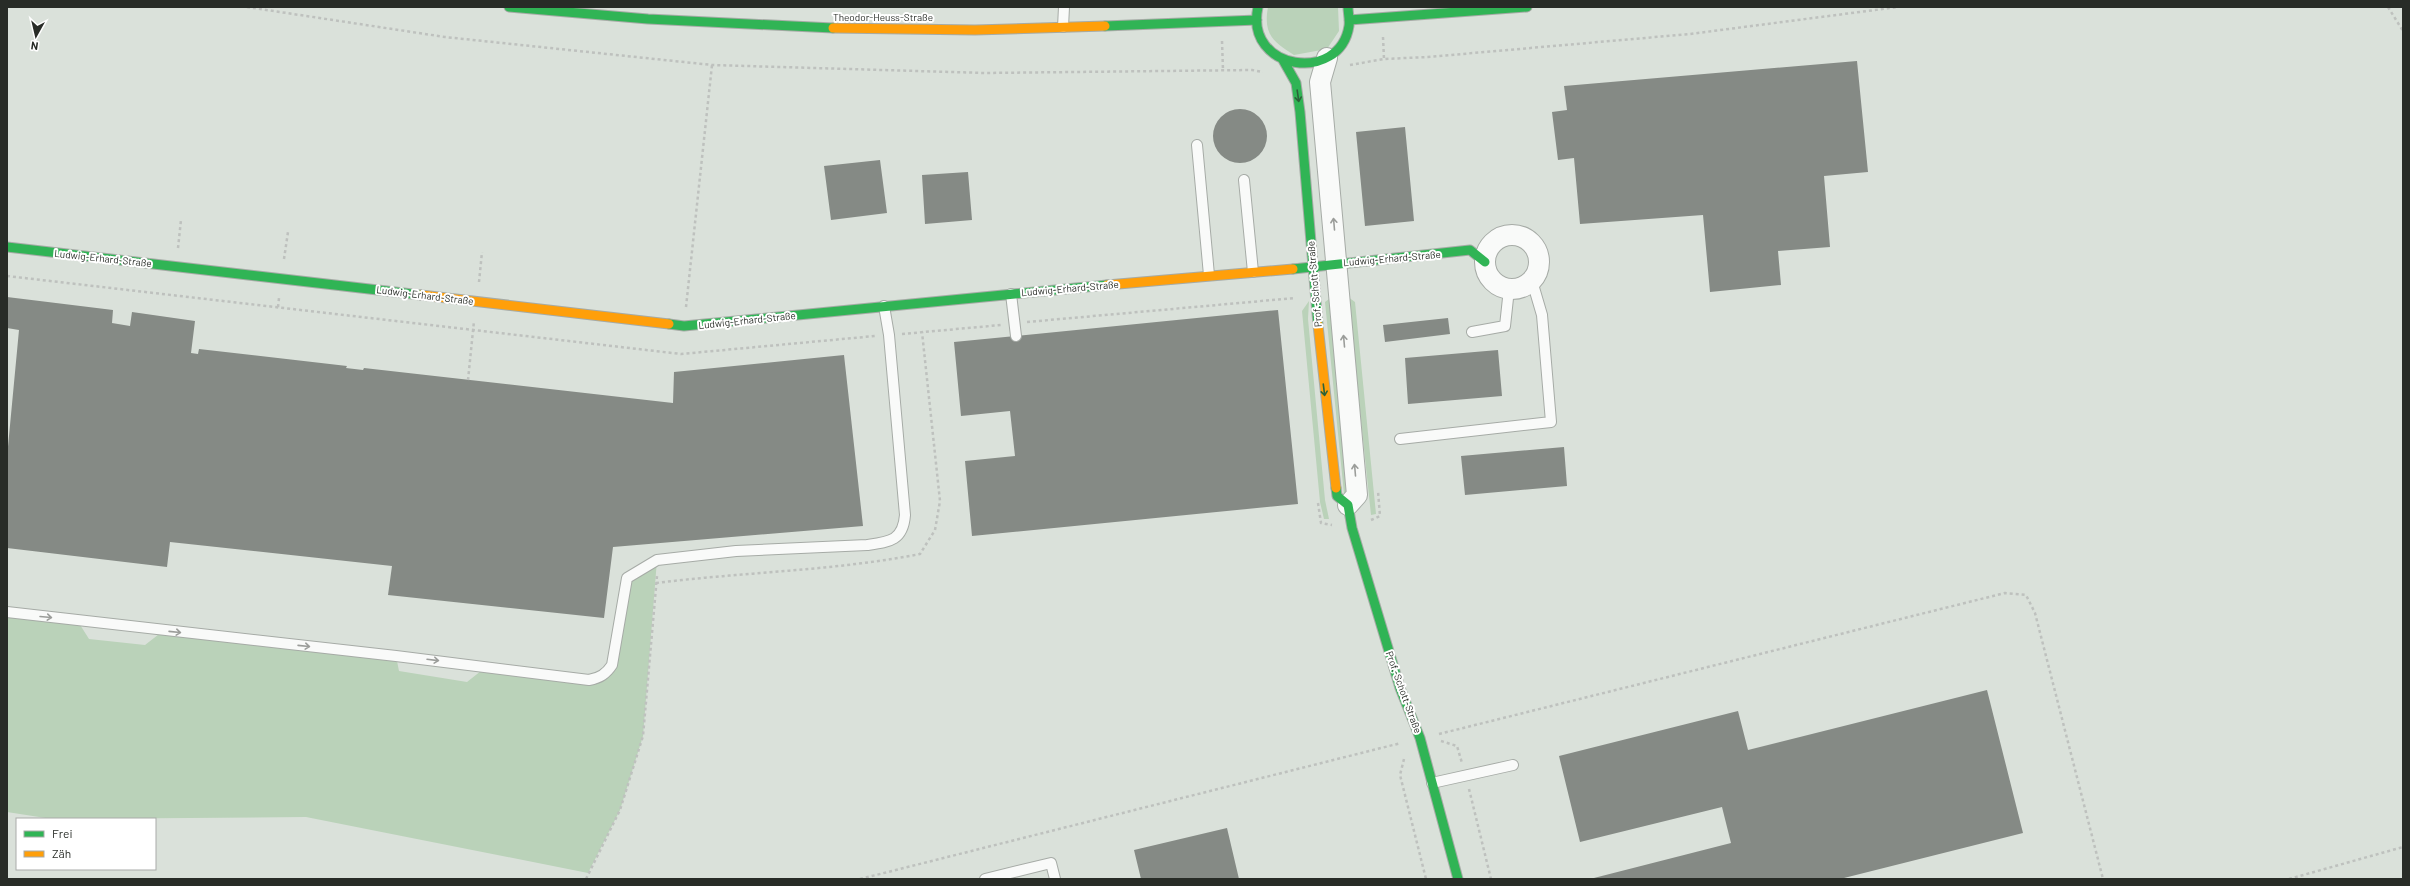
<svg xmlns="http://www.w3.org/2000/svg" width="2410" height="886" font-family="Barlow,sans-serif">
<rect width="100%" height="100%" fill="#dae1da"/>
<path fill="#bad2b9" d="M 1268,7 L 1338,7 L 1339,31 L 1327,49 L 1294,55 C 1273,42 1263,34 1268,7 Z
M 1348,297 L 1355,302 L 1376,514 L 1371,515 Z
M 1329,299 L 1352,492 L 1344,494 L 1325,302 Z
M 1309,301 L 1308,319 L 1325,500 L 1329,519 L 1324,519 L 1320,502 L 1302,311 Z
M 657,560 L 643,736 L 620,810 L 588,873 L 306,817 L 52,819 L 7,812 L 7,612 L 77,620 L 89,639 L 145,645 L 163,631 L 396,656 L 399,671 L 467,682 L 486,667 L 579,678 L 606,673 L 627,578 Z"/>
<path fill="#858a85" d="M 1857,61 L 1868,172 L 1824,176 L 1830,247 L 1778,251 L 1781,285 L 1710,292 L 1703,215 L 1580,224 L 1574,158 L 1558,160 L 1552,112 L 1567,110 L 1564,86 Z
M1213 136a27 27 0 1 1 54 0a27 27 0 1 1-54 0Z
M 1405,127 L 1414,221 L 1365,226 L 1356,132 Z
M 880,160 L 887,213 L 831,220 L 824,166 Z
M 968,172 L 972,220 L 925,224 L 922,175 Z
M 7,297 L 113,310 L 112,323 L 130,326 L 132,312 L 195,321 L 191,353 L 198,354 L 199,349 L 347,366 L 346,368 L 363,370 L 364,368 L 673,403 L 674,372 L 844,355 L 863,526 L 613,547 L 604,618 L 388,595 L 392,566 L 170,542 L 167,567 L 7,548 L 7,457 L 19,330 L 7,328 Z
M 1278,310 L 1298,504 L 972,536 L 965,461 L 1015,456 L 1010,411 L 961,416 L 954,342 Z
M 1448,318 L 1450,334 L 1385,342 L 1383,325 Z
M 1498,350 L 1502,396 L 1408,404 L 1405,358 Z
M 1564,447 L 1567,486 L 1465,495 L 1461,456 Z
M 1987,690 L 2023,833 L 1840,879 L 1590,879 L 1731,843 L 1722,807 L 1580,842 L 1559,756 L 1738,711 L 1748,750 Z
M 1227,828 L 1239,879 L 1141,879 L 1134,850 Z"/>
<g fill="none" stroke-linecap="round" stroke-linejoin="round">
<defs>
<path id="lane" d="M 1063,27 L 1064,7
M 1197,145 L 1209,275
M 1244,180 L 1253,272
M 1011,294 L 1016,336
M 1472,332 L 1505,326 L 1509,289
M 1400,439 L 1551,422 L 1542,315 L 1532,281
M 7,612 L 396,656 L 589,680 C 600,678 606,674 612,665 L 627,578 L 657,560 L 736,551 L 867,545 C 889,542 903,541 905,515 L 889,335 L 884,306
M 1432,783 L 1513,765
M 985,879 L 1051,863 L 1055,879"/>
<path id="street" d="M 1327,58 L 1320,82 L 1357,495 L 1348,505
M1485 262a27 27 0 1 1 54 0a27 27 0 1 1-54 0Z"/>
<path id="fast" d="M 509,7 L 648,19 L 833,28
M 1258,7 C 1244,71 1340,84 1349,26 C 1350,20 1348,13 1348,7
M 1349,20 L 1527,7
M 1105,26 L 1257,20
M 1283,60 L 1296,83 L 1300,112 L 1318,325
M 7,247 L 421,295
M 1293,269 L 1470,250 L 1485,262
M 669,324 L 684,326 L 1107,285
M 1336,488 L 1337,496 L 1348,505 L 1352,528 L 1400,688 L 1420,738 L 1458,879"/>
<path id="slow" d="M 833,28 L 975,30 L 1105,26
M 1107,285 L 1293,269
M 421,295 L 669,324
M 1318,325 L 1336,488"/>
</defs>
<use href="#lane" stroke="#a6aba6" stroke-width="12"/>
<use href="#street" stroke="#a6aba6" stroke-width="22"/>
<use href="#fast" stroke="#a6aba6" stroke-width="11"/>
<use href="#slow" stroke="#a6aba6" stroke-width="11"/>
<path stroke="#bec1be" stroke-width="2.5" stroke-dasharray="3 3" stroke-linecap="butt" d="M 247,7 L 445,37 L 712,65 L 985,73 L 1252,70 L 1263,72
M 2388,7 L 2403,31
M 1383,37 L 1384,59
M 1222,41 L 1223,70
M 1350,65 L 1384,59 L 1428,57 L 1690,34 L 1898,7
M 178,248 L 181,220
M 284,259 L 288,232
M 7,276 L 681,354 L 875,336
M 479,282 L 482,252
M 278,307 L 279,298
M 686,307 L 712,65
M 1027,322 L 1295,298
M 902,334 L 1001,325
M 468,380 L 474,321
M 1318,503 L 1321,523 L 1332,525
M 1371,520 L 1380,516 L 1378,491
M 656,583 C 744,572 833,571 920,554 L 935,530 L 940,501 L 922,332
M 1439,734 L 2005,593 L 2026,595 L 2035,613 L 2103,879
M 1441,741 L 1457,746 L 1462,763
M 1404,759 L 1400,775 L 1426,879
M 1469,789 L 1491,879
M 586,879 L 620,810 L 643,736 L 657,576
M 860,879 L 1401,743
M 2289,879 L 2403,847"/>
<use href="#lane" stroke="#f9faf9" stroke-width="10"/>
<use href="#street" stroke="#f9faf9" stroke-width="20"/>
<use href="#fast" stroke="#30b455" stroke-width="9"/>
<use href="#slow" stroke="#ff9f0a" stroke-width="9"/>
</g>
<defs><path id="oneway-shaft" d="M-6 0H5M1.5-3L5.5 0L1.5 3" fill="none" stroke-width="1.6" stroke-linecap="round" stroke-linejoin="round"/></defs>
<g stroke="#2b6239">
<use href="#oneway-shaft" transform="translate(1298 96) rotate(82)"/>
<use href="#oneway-shaft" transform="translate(1324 390) rotate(83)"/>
</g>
<g stroke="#9b9d9a">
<use href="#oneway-shaft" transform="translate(1334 224) rotate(-95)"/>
<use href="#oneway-shaft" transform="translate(1344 341) rotate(-95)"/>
<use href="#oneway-shaft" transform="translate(1355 470) rotate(-95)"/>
<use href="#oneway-shaft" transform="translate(46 617) rotate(5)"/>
<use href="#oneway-shaft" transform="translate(175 632) rotate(6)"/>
<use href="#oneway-shaft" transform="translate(304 646) rotate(6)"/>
<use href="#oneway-shaft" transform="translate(433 660) rotate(7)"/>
</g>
<g text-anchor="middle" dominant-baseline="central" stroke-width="4" stroke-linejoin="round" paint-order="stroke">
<g font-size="10" fill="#282c27" stroke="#fff">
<text x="883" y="17">Theodor-Heuss-Straße</text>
<text transform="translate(103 258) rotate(6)">Ludwig-Erhard-Straße</text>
<text transform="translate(1392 258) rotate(-5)">Ludwig-Erhard-Straße</text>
<text transform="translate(1314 284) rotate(-95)">Prof.-Schott-Straße</text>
<text transform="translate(1070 288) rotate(-5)">Ludwig-Erhard-Straße</text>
<text transform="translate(425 295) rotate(7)">Ludwig-Erhard-Straße</text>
<text transform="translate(747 320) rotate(-6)">Ludwig-Erhard-Straße</text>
<text transform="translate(1404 692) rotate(70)">Prof.-Schott-Straße</text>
</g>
</g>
<rect width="2410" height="886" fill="none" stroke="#282c27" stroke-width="16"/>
<rect x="16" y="818" width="140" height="52" fill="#ffffff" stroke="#a9aba9"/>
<rect x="24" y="831" width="20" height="6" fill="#30b455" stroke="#a9aba9"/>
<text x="52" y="838" font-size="12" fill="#282c27">Frei</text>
<rect x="24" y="851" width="20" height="6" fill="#ff9f0a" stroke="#a9aba9"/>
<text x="52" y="858" font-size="12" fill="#282c27">Zäh</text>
<g transform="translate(36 36) rotate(188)" stroke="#ffffff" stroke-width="3" paint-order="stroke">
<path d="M0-3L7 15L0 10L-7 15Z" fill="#282c27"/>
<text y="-6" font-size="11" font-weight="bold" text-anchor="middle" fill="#282c27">N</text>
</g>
</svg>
